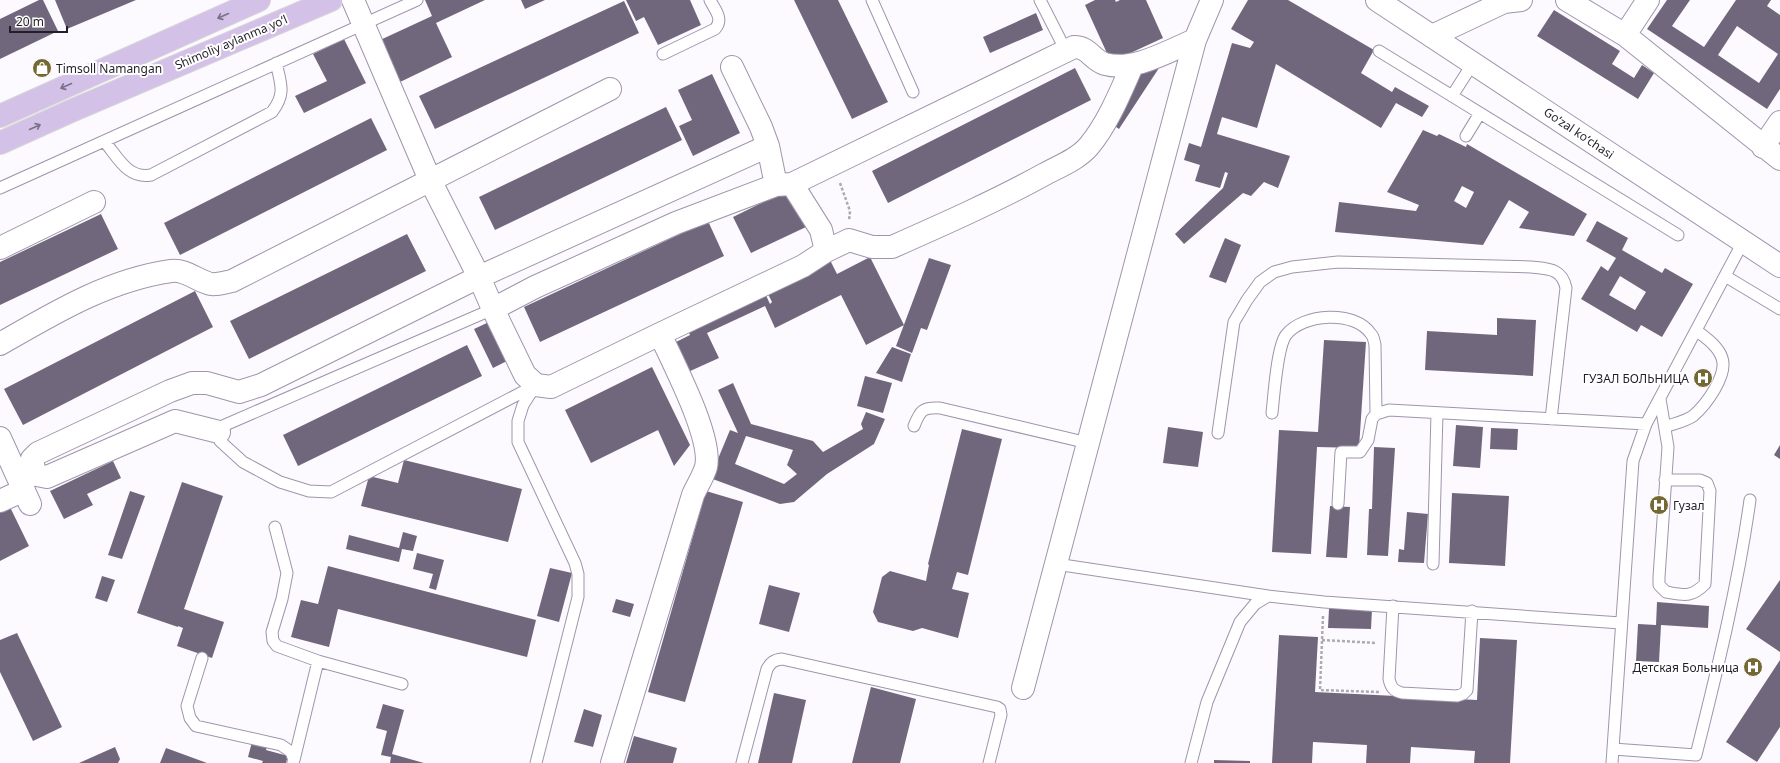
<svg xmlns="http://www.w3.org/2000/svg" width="1780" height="763" font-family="'Noto Sans',sans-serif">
<rect width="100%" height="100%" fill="#fcfaff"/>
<path fill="#71677d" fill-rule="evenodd" d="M 39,0 L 43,0 L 58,31 L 0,59 L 0,19 Z
M 55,0 L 136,0 L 67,29 Z
M 425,0 L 485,0 L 436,23 L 452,57 L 398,83 L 378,41 L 432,16 Z
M 521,0 L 545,0 L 525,9 Z
M 626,0 L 690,0 L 701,25 L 658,45 L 644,17 L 636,21 Z
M 794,0 L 838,0 L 888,102 L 852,119 Z
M 1095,0 L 1115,0 L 1116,2 L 1120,0 L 1146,0 L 1163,38 L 1111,62 L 1085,5 Z
M 1248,0 L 1288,0 L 1374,50 L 1361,73 L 1392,92 L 1395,87 L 1429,106 L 1422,117 L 1396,103 L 1381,128 L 1276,64 L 1257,128 L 1222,117 L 1217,134 L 1290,156 L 1278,188 L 1264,182 L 1251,196 L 1243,193 L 1184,244 L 1175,234 L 1223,188 L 1228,173 L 1225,172 L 1220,188 L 1195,181 L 1200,165 L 1184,160 L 1189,143 L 1201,147 L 1232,43 L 1250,48 L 1254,42 L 1231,29 Z
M 1667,0 L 1690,0 L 1672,26 L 1704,47 L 1736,0 L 1771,0 L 1767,6 L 1780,15 L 1780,89 L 1767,109 L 1647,29 ZM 1737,26 L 1778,54 L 1759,83 L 1718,55 Z
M 624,1 L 639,33 L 435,129 L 419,96 Z
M 1554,10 L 1620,51 L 1612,64 L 1634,78 L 1642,65 L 1654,73 L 1638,99 L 1537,36 Z
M 1036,13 L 1043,30 L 990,53 L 983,37 Z
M 344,39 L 366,83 L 304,113 L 295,96 L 327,81 L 313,54 Z
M 1148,61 L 1159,68 L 1119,129 L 1109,122 Z
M 1075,68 L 1091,100 L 888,203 L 872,171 Z
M 712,74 L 740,133 L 693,156 L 679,126 L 692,120 L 678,90 Z
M 666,107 L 682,140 L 495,230 L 479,197 Z
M 371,118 L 387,150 L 180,255 L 164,223 Z
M 1423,130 L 1437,136 L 1439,134 L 1466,147 L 1467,144 L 1587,214 L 1574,236 L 1519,228 L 1529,212 L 1509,200 L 1483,245 L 1335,232 L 1339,202 L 1416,211 L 1419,205 L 1387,192 ZM 1462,186 L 1474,192 L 1466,208 L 1454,201 Z
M 788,190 L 806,227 L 751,253 L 733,217 Z
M 101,214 L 118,249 L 0,305 L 0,262 Z
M 708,221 L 724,256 L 540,342 L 524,307 Z
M 1597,221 L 1628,238 L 1622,250 L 1662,273 L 1665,268 L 1693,284 L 1662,337 L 1641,325 L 1637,332 L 1581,299 L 1601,266 L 1608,271 L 1616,258 L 1586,241 ZM 1620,276 L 1646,292 L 1635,310 L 1609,295 Z
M 407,234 L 426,271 L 249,359 L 230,321 Z
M 1225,238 L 1241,245 L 1226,283 L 1209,277 Z
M 828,256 L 837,274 L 870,257 L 904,325 L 866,345 L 841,295 L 775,328 L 765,306 L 707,333 L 719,358 L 688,372 L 674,343 L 690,335 L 686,325 L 763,289 L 770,304 L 772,302 L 765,288 Z
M 929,258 L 951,265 L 927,330 L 921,328 L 912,353 L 896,346 Z
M 195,291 L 213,327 L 23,425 L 4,389 Z
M 1497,318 L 1536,320 L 1533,376 L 1425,370 L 1427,331 L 1497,335 Z
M 489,322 L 507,361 L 493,368 L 474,329 Z
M 1324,340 L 1366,342 L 1359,448 L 1317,447 L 1311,554 L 1272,552 L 1279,430 L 1318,432 Z
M 467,345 L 482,376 L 298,466 L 283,435 Z
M 892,347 L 911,354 L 902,382 L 876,373 Z
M 652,367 L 690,445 L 674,466 L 658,430 L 591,463 L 565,410 Z
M 865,376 L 892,383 L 883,413 L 857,406 Z
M 733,383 L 751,424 L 813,441 L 823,452 L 863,429 L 861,424 L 866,412 L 885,419 L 874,444 L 827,474 L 794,502 L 780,504 L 710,478 L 730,430 L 738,433 L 718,390 ZM 746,436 L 793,450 L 787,465 L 797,474 L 784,484 L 735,464 Z
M 1456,425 L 1483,427 L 1480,468 L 1453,466 Z
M 1168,427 L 1203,432 L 1198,467 L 1163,463 Z
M 1491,428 L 1518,429 L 1517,450 L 1490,449 Z
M 962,429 L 1002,439 L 968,575 L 957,572 L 952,589 L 969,593 L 958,638 L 922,628 L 913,631 L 878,622 L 873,612 L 882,577 L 890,571 L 926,581 L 929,565 L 928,564 Z
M 1780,445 L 1780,459 L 1774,455 Z
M 1374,447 L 1395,448 L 1388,556 L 1367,555 L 1369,509 L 1372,509 Z
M 404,460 L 522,489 L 508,542 L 361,506 L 369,476 L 398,483 Z
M 113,461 L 121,478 L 87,494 L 93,505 L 64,519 L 50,491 Z
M 182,482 L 223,496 L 184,609 L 224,622 L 212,658 L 177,646 L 183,628 L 178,626 L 178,627 L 137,613 Z
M 130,491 L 145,496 L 122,559 L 108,555 Z
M 706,491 L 743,502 L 685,702 L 648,692 Z
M 1452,493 L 1509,496 L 1505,566 L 1449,563 Z
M 9,505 L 29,546 L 0,561 L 0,510 Z
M 1330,506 L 1350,507 L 1347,558 L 1326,557 Z
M 1407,512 L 1428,514 L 1424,563 L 1398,562 L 1399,549 L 1404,550 Z
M 403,532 L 417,536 L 413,551 L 402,549 L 399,562 L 346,549 L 349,535 L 399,548 Z
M 417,553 L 444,560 L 436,590 L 429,588 L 433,574 L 413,569 Z
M 328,566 L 536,620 L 527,657 L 338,609 L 329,647 L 291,637 L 301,600 L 318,604 Z
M 550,568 L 572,573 L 559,622 L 537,616 Z
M 102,576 L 115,580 L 107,602 L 95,598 Z
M 1780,580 L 1780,652 L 1746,629 Z
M 769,585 L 800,593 L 789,632 L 759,624 Z
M 616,599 L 634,604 L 630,617 L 612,612 Z
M 1657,602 L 1709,606 L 1708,628 L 1661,625 L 1659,662 L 1636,661 L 1638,624 L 1656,625 Z
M 1329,609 L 1372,609 L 1371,629 L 1328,628 Z
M 17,633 L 62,727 L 33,741 L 0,672 L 0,640 Z
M 1279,635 L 1318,637 L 1315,692 L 1477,700 L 1480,638 L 1517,640 L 1510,763 L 1474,763 L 1475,751 L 1411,747 L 1410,763 L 1366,763 L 1367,745 L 1313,742 L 1312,763 L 1272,763 Z
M 1780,660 L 1780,727 L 1757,762 L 1726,742 Z
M 871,687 L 916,699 L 900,763 L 852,763 Z
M 774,693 L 806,700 L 792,763 L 758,763 Z
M 383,704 L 404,710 L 392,754 L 424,763 L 390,763 L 391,757 L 381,755 L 387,731 L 376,728 Z
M 584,709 L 602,715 L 593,747 L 574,742 Z
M 634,736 L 677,748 L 673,763 L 626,763 Z
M 252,742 L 267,746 L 266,750 L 288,756 L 286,763 L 262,763 L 263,761 L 248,757 Z
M 115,747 L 120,759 L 118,763 L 79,763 Z
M 166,748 L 207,763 L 160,763 Z
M 1214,760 L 1250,761 L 1250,763 L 1214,763 Z"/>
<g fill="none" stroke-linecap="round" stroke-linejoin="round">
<defs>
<path id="service" d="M 872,0 L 913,92
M 1040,0 L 1066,51
M 1379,51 L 1678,235
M 663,54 L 715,29 C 724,19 715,10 710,0
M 1452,96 L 1473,63
M 1466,136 L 1480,113
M 104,141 C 118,157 127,179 151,175 L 272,112 C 286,94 281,84 276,63
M 0,188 L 417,0
M 1725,276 L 1780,309
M 493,309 L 225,425 L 219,432 L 220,441 L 243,462 L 280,482 L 309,491 L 331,492 L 536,385
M 535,386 L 523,405 L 518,421 L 518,442 L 575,563 L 578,574 L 578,597 L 536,763
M 1660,399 L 1668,447 L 1659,577 L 1659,585 L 1666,592 C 1684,595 1691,598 1705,584 L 1710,491 L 1707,483 L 1700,480 L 1665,480
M 1272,413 C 1274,395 1277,347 1286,335 C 1303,313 1355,310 1371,334 C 1374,337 1374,341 1375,345 L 1376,414
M 914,426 C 920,411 922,407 940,408 L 1088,443
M 1665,427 C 1673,424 1686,421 1693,416 C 1706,405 1728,375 1722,358 C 1718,346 1706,338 1697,331
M 1218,433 L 1234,322 L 1247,300 L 1260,282 L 1274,272 L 1292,267 L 1338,262 L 1531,267 C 1548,269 1562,268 1566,288 L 1551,419
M 1338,504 L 1341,452 L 1360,452 L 1368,440 L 1372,419 L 1376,414 L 1389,410 L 1646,424
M 275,527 L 287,573 L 282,599 L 272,632 L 273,641 L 277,646 L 318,661 L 294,760
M 1056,564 L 1268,596
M 1433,564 L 1437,413
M 1393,606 L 1389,679 C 1391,688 1394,691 1402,693 L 1457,696 L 1463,694 L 1467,690 L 1472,611
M 202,658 L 187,706 L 190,718 L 196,726 L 281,745 L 291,752 L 294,760 L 293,762
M 318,661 L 402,684
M 1613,749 L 1696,755 C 1717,671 1738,586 1750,500
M 742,763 L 767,669 C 771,662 774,660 782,659 L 997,707 L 1000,709 L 1001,715 L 989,763
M 1191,763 L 1207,702 L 1240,622 L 1255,604 L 1268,596 L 1324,602 L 1621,623
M 1612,763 L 1633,461 L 1646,424 L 1743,242"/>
<path id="minor" d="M 353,0 L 430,180 L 479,277 L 768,146 L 761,127 L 732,67
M 1567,0 L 1625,35 L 1780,159
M 1625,35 L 1648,0
M 1432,36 L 1504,2 L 1521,0
M 768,146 L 776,185
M 1763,147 L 1780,122
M 0,248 L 94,202
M 826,251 L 849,240 L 872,247 L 892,247 C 944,224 996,201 1045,174 C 1060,166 1078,159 1089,146 C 1108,123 1120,93 1132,66
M 660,334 L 551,387 L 536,385 L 525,375 L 493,309 L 535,287 L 676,223 L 776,185 L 792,184 L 1074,47 C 1089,47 1092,60 1105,64 C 1134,72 1168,51 1195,40
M 0,344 C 54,313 108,280 171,271 C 186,269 197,281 211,284 C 217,285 226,282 232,281 L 610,89
M 219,432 L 175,421 L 47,477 L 37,475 L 34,470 L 32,459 L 38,453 L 170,391 L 192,383 L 207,383 L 239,392 L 261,385 L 479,277 L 493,309
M 0,438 L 30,504
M 0,501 L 24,490
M 1023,688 L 1195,40 L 1212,0
M 612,763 L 693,495 C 697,486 703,477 706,467 C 713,438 673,363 660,334 L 803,266 L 826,251 L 821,230 L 792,184"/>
<path id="secondary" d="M 1377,0 L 1780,266"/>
<path id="primary" d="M 0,116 L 259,0
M 0,143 L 71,111 L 331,0"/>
</defs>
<use href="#service" stroke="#9f95ac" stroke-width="13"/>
<use href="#minor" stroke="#9f95ac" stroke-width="24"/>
<use href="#secondary" stroke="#9f95ac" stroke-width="24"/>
<use href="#primary" stroke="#d7d7d8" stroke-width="24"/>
<path stroke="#adaab0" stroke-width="2.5" stroke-dasharray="3 2" stroke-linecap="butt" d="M 840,183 L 850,211 L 849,221
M 1323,616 L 1320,690 L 1379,692
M 1322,640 L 1377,643"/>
<use href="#service" stroke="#fff" stroke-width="11"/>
<use href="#minor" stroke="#fff" stroke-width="22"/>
<use href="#secondary" stroke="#fff" stroke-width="22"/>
<use href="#primary" stroke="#d4c1e8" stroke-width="22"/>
</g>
<defs><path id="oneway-shaft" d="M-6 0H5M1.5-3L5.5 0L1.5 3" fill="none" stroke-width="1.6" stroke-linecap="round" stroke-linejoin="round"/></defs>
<g stroke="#7c7088">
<use href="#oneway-shaft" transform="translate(223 16) rotate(156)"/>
<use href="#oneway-shaft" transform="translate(66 86) rotate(156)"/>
<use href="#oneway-shaft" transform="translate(35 127) rotate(-24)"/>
</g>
<defs>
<symbol id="shop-disc" viewBox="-11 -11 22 22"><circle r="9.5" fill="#746835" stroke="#fff"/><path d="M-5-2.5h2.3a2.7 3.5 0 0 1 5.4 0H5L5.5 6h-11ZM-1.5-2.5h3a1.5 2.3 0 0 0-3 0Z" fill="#fff"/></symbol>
<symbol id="hospital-disc" viewBox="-11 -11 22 22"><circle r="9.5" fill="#746835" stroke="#fff"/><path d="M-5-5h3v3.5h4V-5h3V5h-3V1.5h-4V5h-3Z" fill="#fff"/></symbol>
</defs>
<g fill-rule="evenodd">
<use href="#shop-disc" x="31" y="57" width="22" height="22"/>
<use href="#hospital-disc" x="1692" y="367" width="22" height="22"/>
<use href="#hospital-disc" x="1648" y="494" width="22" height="22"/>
<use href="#hospital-disc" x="1742" y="656" width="22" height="22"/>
</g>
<g text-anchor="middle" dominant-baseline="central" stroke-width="4" stroke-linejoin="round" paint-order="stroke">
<g font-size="12" fill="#231f28" stroke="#fff">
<text transform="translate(231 42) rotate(-23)">Shimoliy aylanma yoʻl</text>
<text transform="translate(1579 133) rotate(34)">Goʻzal koʻchasi</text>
</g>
<g font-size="12" fill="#231f28" stroke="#fff" text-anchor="start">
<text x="56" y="68">Timsoll Namangan</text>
<text x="1689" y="378" text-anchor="end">ГУЗАЛ БОЛЬНИЦА</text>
<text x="1673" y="505">Гузал</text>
<text x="1739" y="667" text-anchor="end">Детская Больница</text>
</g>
</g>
<path d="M10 26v6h57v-6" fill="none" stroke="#231f28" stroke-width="2"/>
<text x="16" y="26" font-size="12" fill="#231f28" stroke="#ffffff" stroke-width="3" paint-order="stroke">20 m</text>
</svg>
